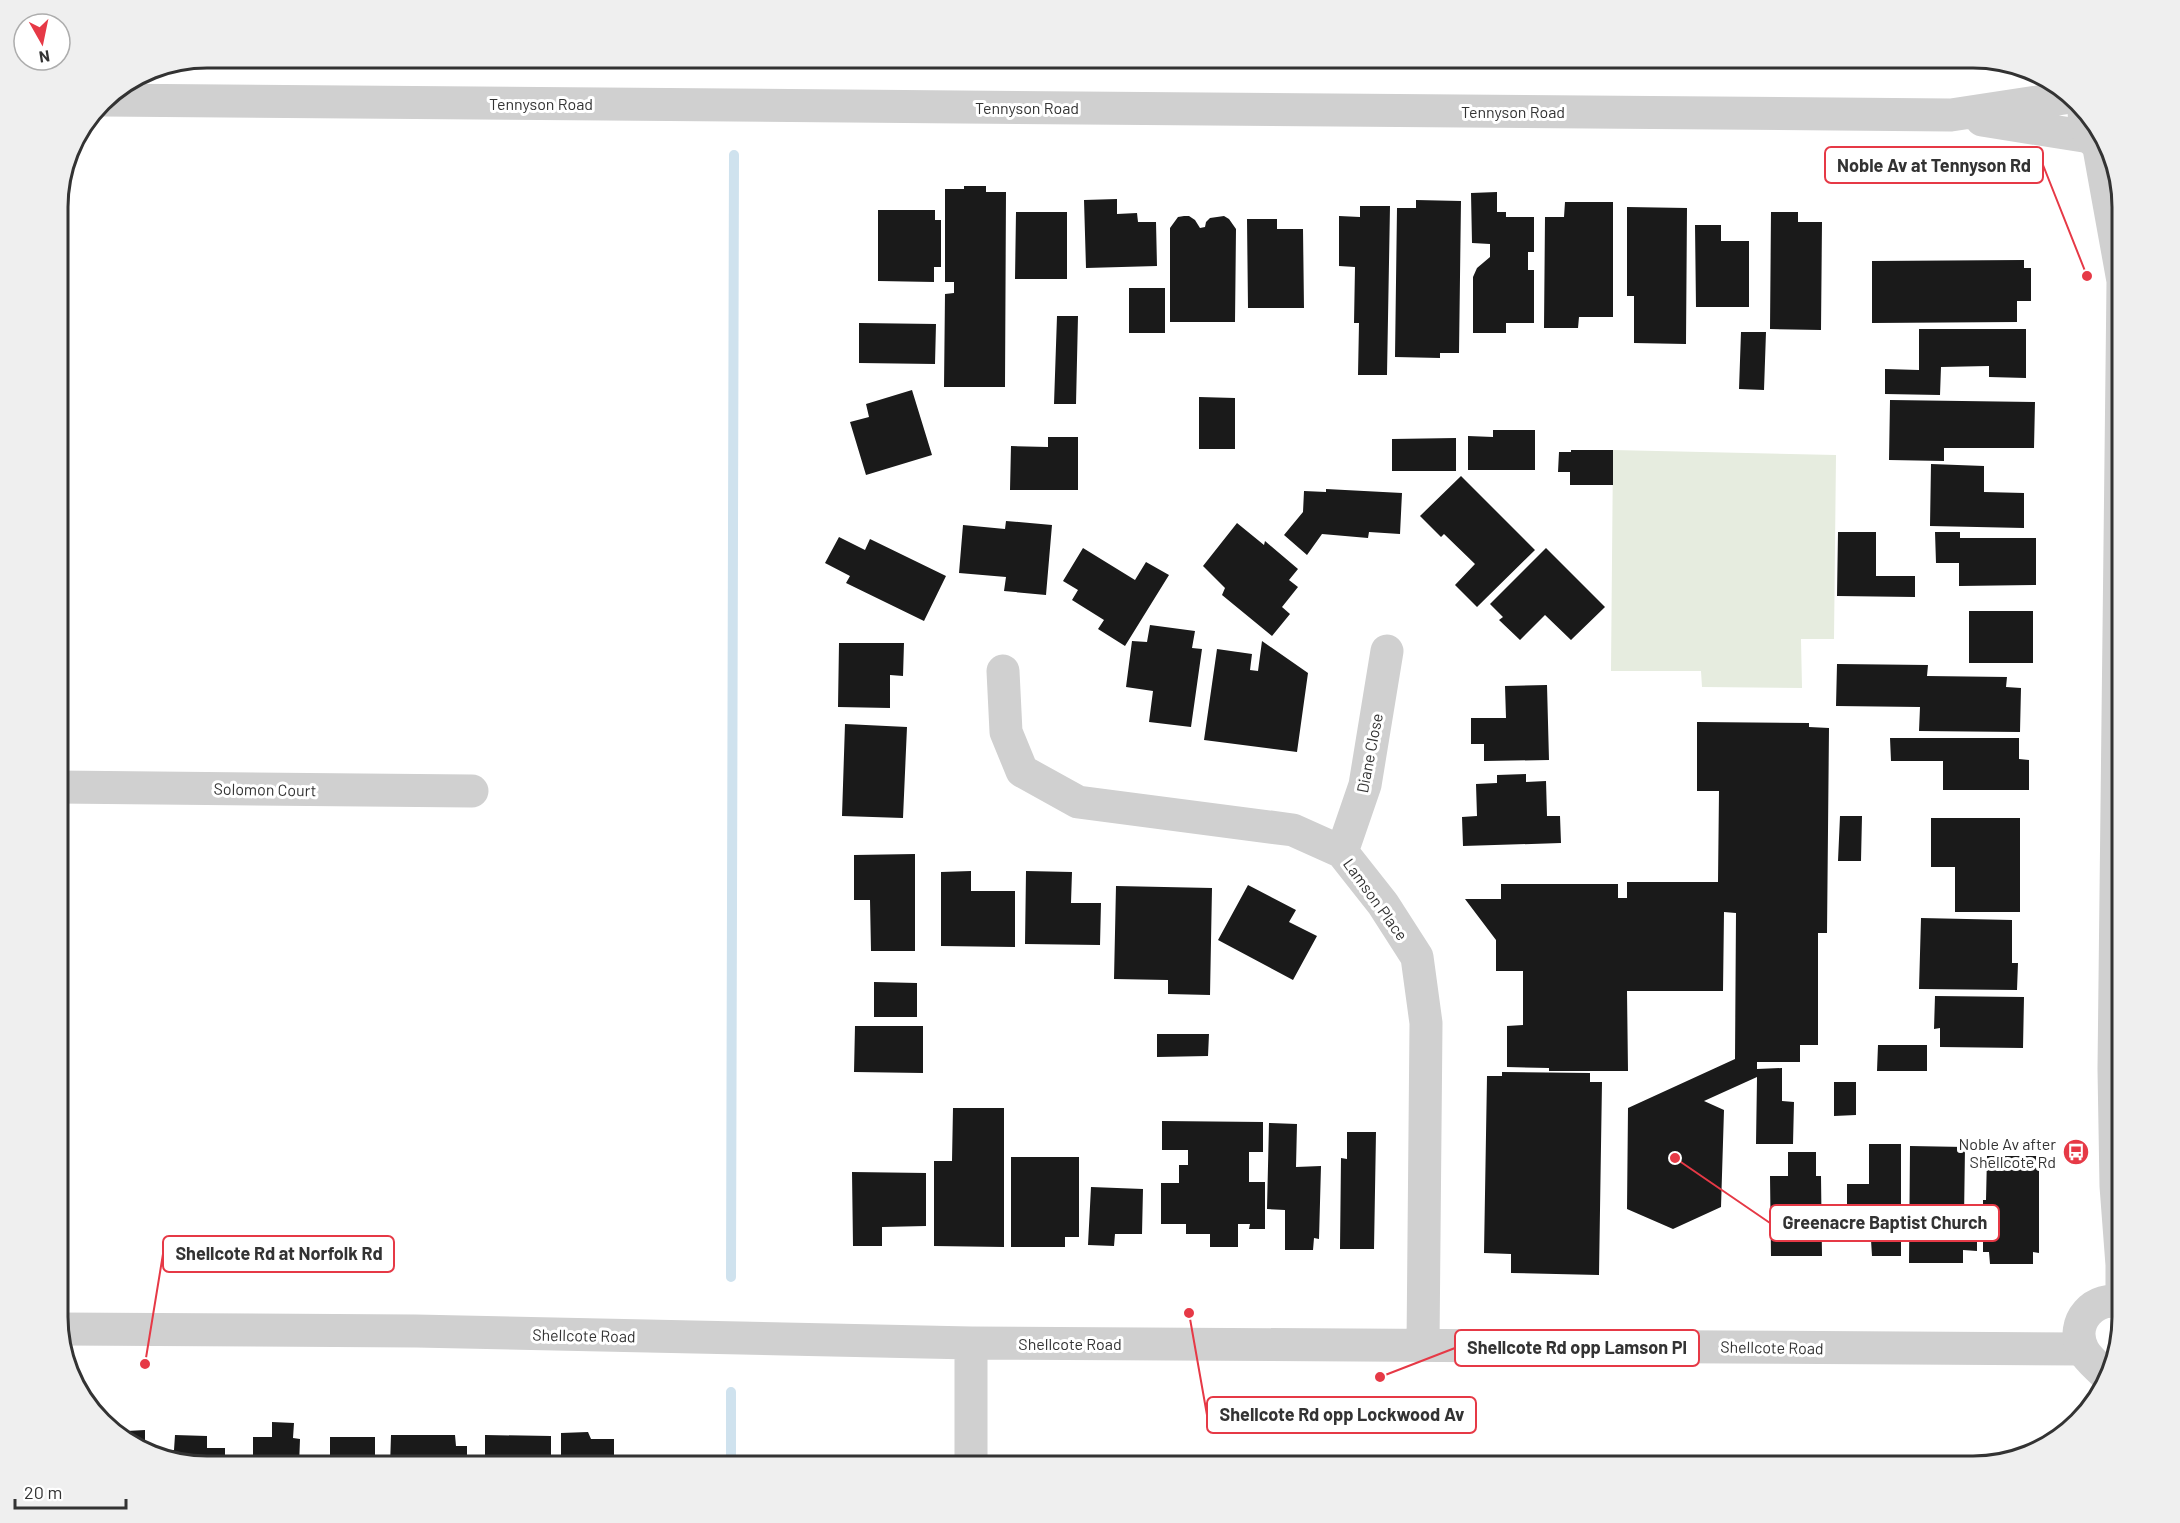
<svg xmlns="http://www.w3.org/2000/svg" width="2180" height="1523" font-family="Barlow,sans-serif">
<rect width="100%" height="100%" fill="#fff"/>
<path fill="#e6ecdf" d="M 1613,450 L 1836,455 L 1834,639 L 1801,639 L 1802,688 L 1702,687 L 1701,671 L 1611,671 Z"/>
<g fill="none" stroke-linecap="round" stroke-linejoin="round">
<path stroke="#cfe2ee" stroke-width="10" d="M 731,1277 L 734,155
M 731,1466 L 731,1392"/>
</g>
<path fill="#1a1a1a" d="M 964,186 L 986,186 L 986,192 L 1006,192 L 1005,387 L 944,387 L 945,294 L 954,293 L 954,282 L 945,282 L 945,189 L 964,189 Z
M 1497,192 L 1497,212 L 1506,212 L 1506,217 L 1534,217 L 1534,252 L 1528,252 L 1528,270 L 1534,270 L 1534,323 L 1506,323 L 1506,333 L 1473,333 L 1473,277 L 1477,268 L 1490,257 L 1490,244 L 1472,243 L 1471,193 Z
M 1117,199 L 1117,214 L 1137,213 L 1138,222 L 1156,222 L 1157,266 L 1086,268 L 1084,200 Z
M 1416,200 L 1461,201 L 1459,353 L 1440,353 L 1440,358 L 1395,357 L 1397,208 L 1416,208 Z
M 1565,202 L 1613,202 L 1613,317 L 1579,317 L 1578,328 L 1544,328 L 1545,217 L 1564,217 Z
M 1360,206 L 1390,206 L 1387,375 L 1358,375 L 1359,323 L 1354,323 L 1355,267 L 1339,266 L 1339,216 L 1360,217 Z
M 1627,207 L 1687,208 L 1686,344 L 1634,343 L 1634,296 L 1627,296 Z
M 878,210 L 935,210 L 935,220 L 941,220 L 941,267 L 934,267 L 934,282 L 878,281 Z
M 1016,212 L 1067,212 L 1067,279 L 1015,279 Z
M 1771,212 L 1798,212 L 1798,222 L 1822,222 L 1821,330 L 1770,329 Z
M 1184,216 L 1189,216 L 1195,220 L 1200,228 L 1205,227 L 1206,222 L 1210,218 L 1224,216 L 1229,219 L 1236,229 L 1235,322 L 1170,322 L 1170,228 L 1178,217 Z
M 1247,219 L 1277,219 L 1277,229 L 1303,229 L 1304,308 L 1248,308 Z
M 1695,225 L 1721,225 L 1721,241 L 1749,241 L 1749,307 L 1696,307 Z
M 2024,260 L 2024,268 L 2031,268 L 2031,301 L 2017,301 L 2017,322 L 1872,323 L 1872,261 Z
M 1129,288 L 1165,288 L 1165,333 L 1129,333 Z
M 1057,316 L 1078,316 L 1076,404 L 1054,404 Z
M 859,323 L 936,324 L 935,364 L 859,363 Z
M 1919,329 L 2026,329 L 2026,378 L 1989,377 L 1989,366 L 1941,367 L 1940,395 L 1885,394 L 1885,369 L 1919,370 Z
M 1741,332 L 1766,332 L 1764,390 L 1739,389 Z
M 912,390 L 932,455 L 866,475 L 850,422 L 869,417 L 866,404 Z
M 1199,397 L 1235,398 L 1235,449 L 1199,449 Z
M 1890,400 L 2035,402 L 2034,448 L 1944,448 L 1944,461 L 1889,460 Z
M 1493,430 L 1535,430 L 1535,470 L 1468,470 L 1468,436 L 1493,437 Z
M 1048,437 L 1078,437 L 1078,490 L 1010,490 L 1011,446 L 1048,447 Z
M 1456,438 L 1456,471 L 1392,471 L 1392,439 Z
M 1571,450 L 1613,450 L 1613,485 L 1570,485 L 1570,472 L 1558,472 L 1559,452 L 1571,452 Z
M 1931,464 L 1984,466 L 1984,492 L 2024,493 L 2024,528 L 1930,526 Z
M 1461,476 L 1535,550 L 1477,607 L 1455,585 L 1475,564 L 1444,534 L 1441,537 L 1420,516 Z
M 1326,489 L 1402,493 L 1400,534 L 1369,532 L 1368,538 L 1322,534 L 1307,555 L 1284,535 L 1303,512 L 1304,491 L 1326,492 Z
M 1006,521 L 1052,525 L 1046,595 L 1004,591 L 1006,577 L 959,573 L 963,525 L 1005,529 Z
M 1237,523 L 1264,545 L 1265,541 L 1298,569 L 1289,580 L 1298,587 L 1282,607 L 1290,614 L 1272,636 L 1222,595 L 1225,588 L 1203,566 Z
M 1838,532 L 1876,532 L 1876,576 L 1915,576 L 1915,597 L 1837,596 Z
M 1935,532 L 1960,532 L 1960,538 L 2036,538 L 2036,585 L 1959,586 L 1959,563 L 1936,563 Z
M 839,537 L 865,550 L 870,539 L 946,576 L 924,621 L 846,583 L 850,576 L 825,563 Z
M 1083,548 L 1135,580 L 1146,562 L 1169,575 L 1125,646 L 1098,629 L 1104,620 L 1072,600 L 1078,590 L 1063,581 Z
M 1546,548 L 1605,607 L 1571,640 L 1545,615 L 1520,640 L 1499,620 L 1503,617 L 1490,604 Z
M 1969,611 L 2033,611 L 2033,663 L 1969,663 Z
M 1150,625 L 1195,631 L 1192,648 L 1202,649 L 1191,727 L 1149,722 L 1153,691 L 1126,687 L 1132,641 L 1147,642 Z
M 1262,641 L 1308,673 L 1297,752 L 1204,740 L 1217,649 L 1252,654 L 1250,670 L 1258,671 Z
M 839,643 L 904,643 L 903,676 L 890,675 L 890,708 L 838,707 Z
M 1837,664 L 1928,665 L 1927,676 L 2007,677 L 2006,687 L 2021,688 L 2020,732 L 1919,731 L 1920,707 L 1836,706 Z
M 1547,685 L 1549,760 L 1484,761 L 1484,744 L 1471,744 L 1471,718 L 1506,718 L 1505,686 Z
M 1697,722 L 1809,723 L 1809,727 L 1829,728 L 1827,933 L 1818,933 L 1818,1045 L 1800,1045 L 1800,1062 L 1757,1062 L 1757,1069 L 1782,1068 L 1782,1101 L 1794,1102 L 1793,1144 L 1756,1144 L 1757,1077 L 1704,1101 L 1724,1110 L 1721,1207 L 1673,1229 L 1627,1209 L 1628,1108 L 1735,1059 L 1736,913 L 1724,912 L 1723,991 L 1627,991 L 1628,1071 L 1549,1071 L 1549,1068 L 1507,1067 L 1507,1026 L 1523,1025 L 1523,971 L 1496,971 L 1496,940 L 1465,899 L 1501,899 L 1501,884 L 1618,884 L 1618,898 L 1627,898 L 1627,882 L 1718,882 L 1719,791 L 1697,791 Z
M 845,724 L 907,727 L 903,818 L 842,816 Z
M 1890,738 L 2019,738 L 2019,759 L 2029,760 L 2029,790 L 1943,790 L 1943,761 L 1891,761 Z
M 1526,774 L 1526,782 L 1546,781 L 1547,816 L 1560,816 L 1561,843 L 1463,846 L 1462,817 L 1477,816 L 1476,784 L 1497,783 L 1497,775 Z
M 1840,816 L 1862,816 L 1861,861 L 1838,861 Z
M 1931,818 L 2020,818 L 2020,912 L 1955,912 L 1955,867 L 1931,867 Z
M 915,854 L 915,951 L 871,951 L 870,900 L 854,900 L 854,855 Z
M 971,871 L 971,891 L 1015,891 L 1015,947 L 941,946 L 941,872 Z
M 1026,871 L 1072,872 L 1071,903 L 1101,903 L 1100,945 L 1025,944 Z
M 1248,885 L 1296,910 L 1289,922 L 1317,936 L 1293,980 L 1218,940 Z
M 1116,886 L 1212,888 L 1210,995 L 1168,994 L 1168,980 L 1114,979 Z
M 1921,918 L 2012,920 L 2012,963 L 2018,963 L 2017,990 L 1919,989 Z
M 874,982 L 917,983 L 917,1017 L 874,1017 Z
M 1935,996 L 2024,997 L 2023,1048 L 1940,1047 L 1940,1028 L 1934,1029 Z
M 855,1026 L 923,1026 L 923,1073 L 854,1072 Z
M 1157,1034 L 1209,1034 L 1208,1056 L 1157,1057 Z
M 1878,1045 L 1927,1045 L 1927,1071 L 1877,1071 Z
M 1502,1072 L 1590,1073 L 1590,1082 L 1602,1082 L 1599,1275 L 1511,1273 L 1511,1254 L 1484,1253 L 1487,1076 L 1502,1076 Z
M 1834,1082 L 1856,1082 L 1856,1115 L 1834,1116 Z
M 953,1108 L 1004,1108 L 1004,1247 L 934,1246 L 934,1161 L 952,1161 Z
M 1162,1121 L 1263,1122 L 1263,1152 L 1249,1152 L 1249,1182 L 1265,1182 L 1265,1229 L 1249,1229 L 1250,1224 L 1238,1224 L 1238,1247 L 1210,1247 L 1210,1234 L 1186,1234 L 1186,1224 L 1161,1224 L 1161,1183 L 1179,1183 L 1179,1165 L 1188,1165 L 1188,1150 L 1162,1150 Z
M 1269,1123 L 1297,1124 L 1296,1167 L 1321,1166 L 1319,1239 L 1314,1238 L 1313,1250 L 1285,1250 L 1285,1210 L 1267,1209 Z
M 1347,1132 L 1376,1132 L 1374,1249 L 1340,1249 L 1341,1158 L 1347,1159 Z
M 1869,1144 L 1901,1144 L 1901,1256 L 1872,1256 L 1871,1240 L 1847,1240 L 1847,1184 L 1869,1184 Z
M 1910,1146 L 1965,1147 L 1964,1218 L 1977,1219 L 1977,1251 L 1963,1250 L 1963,1263 L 1909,1263 Z
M 1788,1152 L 1816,1152 L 1816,1176 L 1821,1176 L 1822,1256 L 1771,1256 L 1770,1176 L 1788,1176 Z
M 1987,1156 L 2039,1156 L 2039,1253 L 2033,1252 L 2033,1264 L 1990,1264 L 1989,1252 L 1983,1252 L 1983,1200 L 1986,1200 Z
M 1011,1157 L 1079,1157 L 1079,1237 L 1065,1237 L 1065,1247 L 1011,1247 Z
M 852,1172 L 926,1173 L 926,1226 L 882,1227 L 882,1246 L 853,1246 Z
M 1091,1187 L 1143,1189 L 1142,1234 L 1115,1234 L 1114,1246 L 1088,1245 Z
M 272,1422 L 294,1423 L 293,1438 L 300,1439 L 299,1466 L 253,1466 L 253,1437 L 272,1437 Z
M 145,1430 L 145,1447 L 123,1441 L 119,1436 L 128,1436 L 127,1431 Z
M 588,1432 L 591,1439 L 614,1439 L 614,1466 L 561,1466 L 561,1433 Z
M 175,1435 L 207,1436 L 207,1448 L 225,1448 L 225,1466 L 206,1466 L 155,1450 L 174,1450 Z
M 391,1435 L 455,1435 L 456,1446 L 467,1446 L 467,1466 L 390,1466 Z
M 485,1435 L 551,1436 L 551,1466 L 485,1466 Z
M 330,1437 L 375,1437 L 375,1466 L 330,1466 Z"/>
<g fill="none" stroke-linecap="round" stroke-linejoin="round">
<path stroke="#d0d0d0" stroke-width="33" d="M 102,100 L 1951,115 L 2071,97
M 1982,120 L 2090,137
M 1003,671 L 1006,732 L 1022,771 L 1078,802 L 1293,830 L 1342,852 L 1383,904 L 1417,957 L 1426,1023 L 1423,1345
M 57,787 L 472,791
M 1342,852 L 1365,785 L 1387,651
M 58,1329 L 416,1331 L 971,1343 L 2082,1349
M 971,1343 L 971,1466"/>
<path stroke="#d0d0d0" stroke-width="33" d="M 2084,111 C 2084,130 2092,144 2109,153
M 2099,148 L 2123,281
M 2122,1303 L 2122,1265 L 2116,1186 L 2114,1069 L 2123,282
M 2105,1374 C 2098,1367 2088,1359 2083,1350 C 2069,1322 2095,1294 2123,1303"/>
</g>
<defs>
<symbol id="bus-disc" viewBox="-11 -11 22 22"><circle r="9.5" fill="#e63946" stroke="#fff"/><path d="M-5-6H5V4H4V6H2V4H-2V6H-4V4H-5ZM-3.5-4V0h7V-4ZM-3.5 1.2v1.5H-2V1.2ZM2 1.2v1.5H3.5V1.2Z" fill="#fff"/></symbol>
</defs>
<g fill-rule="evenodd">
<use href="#bus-disc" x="2061" y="1137" width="30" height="30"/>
</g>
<g text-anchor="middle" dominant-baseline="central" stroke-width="6" stroke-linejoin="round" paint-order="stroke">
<g font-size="16" fill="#333" stroke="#fff">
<text x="541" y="103">Tennyson Road</text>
<text x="1027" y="107">Tennyson Road</text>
<text x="1513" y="111">Tennyson Road</text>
<text transform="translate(1369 753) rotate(-79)">Diane Close</text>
<text transform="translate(265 789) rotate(1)">Solomon Court</text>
<text transform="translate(1376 899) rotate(54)">Lamson Place</text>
<text transform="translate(584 1335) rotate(1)">Shellcote Road</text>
<text x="1070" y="1343">Shellcote Road</text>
<text transform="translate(1772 1347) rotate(1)">Shellcote Road</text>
</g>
<g font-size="16" fill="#333" stroke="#fff" text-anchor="end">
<text x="2056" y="1143">Noble Av after<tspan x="2056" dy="18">Shellcote Rd</tspan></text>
</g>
</g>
<path d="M0 0H2180V1523H0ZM207 68H1973A139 139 0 0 1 2112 207V1317A139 139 0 0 1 1973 1456H207A139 139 0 0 1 68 1317V207A139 139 0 0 1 207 68Z" fill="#efefef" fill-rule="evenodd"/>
<path fill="none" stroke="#333" stroke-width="3" d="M207 68H1973A139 139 0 0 1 2112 207V1317A139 139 0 0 1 1973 1456H207A139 139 0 0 1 68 1317V207A139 139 0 0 1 207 68Z"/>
<path fill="none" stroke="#e63946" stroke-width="2" d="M2087 276L2043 165M1675 1158L1770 1223M145 1364L163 1254M1380 1377L1455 1348M1189 1313L1207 1415"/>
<g fill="#e63946" stroke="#fff" stroke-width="2">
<circle cx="2087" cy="276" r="6"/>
<circle cx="1675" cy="1158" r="6"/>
<circle cx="145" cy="1364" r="6"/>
<circle cx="1380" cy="1377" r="6"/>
<circle cx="1189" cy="1313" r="6"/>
</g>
<g fill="#fff" stroke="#e63946" stroke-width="2">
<rect x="1825" y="147" width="218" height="36" rx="6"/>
<rect x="1770" y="1205" width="229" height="36" rx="6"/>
<rect x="163" y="1236" width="231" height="36" rx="6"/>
<rect x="1455" y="1330" width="244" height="36" rx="6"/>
<rect x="1207" y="1397" width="269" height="36" rx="6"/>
</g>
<g font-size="18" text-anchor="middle" font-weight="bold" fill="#333">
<text x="1934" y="172">Noble Av at Tennyson Rd</text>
<text x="1885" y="1229">Greenacre Baptist Church</text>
<text x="279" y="1260">Shellcote Rd at Norfolk Rd</text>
<text x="1577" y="1354">Shellcote Rd opp Lamson Pl</text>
<text x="1342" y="1421">Shellcote Rd opp Lockwood Av</text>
</g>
<g transform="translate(42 42) rotate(171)"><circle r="28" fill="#ffffff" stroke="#adadad" stroke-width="1.5"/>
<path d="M0-4.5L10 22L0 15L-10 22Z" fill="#e63946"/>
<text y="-9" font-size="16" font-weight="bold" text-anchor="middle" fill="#333333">N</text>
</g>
<path d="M15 1499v9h111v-9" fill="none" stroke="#333333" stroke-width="3"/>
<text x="24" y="1499" font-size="18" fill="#333333" stroke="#ffffff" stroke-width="4.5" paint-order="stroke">20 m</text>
</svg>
